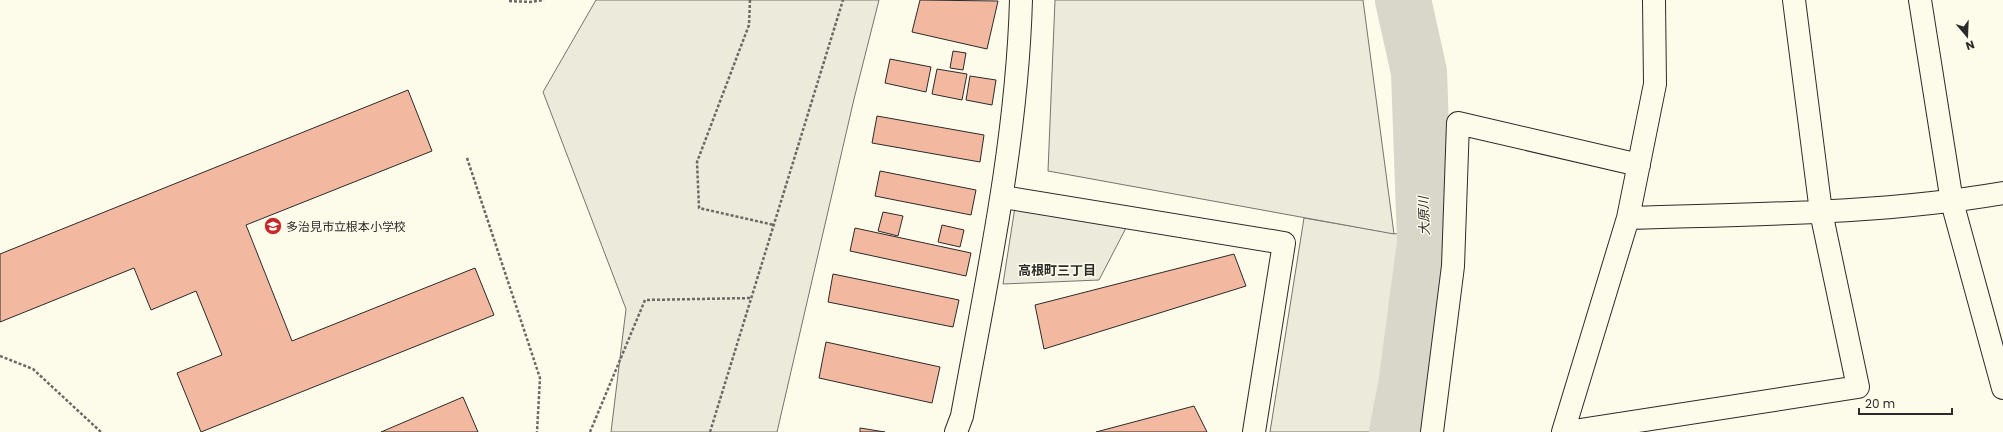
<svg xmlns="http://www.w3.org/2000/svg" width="2003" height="432" font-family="Poppins,'Noto Sans JP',sans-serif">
<rect width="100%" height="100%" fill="#fdfbea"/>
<path fill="#ecebdb" stroke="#74746e" d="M 596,0 L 879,0 L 854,99 L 777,432 L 611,432 L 626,309 L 543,92 Z
M 1015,207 L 1127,226 L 1099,280 L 1003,284 Z
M 1304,218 L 1403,235 L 1379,432 L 1270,432 Z"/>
<path fill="#eceadb" stroke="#74746e" d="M 1055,0 L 1363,0 L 1394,234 L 1048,171 Z"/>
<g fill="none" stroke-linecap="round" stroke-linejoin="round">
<path stroke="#d8d7c9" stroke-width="56" d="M 1397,432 L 1406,386 L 1425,243 L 1419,72 L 1403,0"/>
</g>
<path fill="#f2b8a0" stroke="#2b2b2b" d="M 920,0 L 998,1 L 987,49 L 912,32 Z
M 953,51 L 966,53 L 963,70 L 950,68 Z
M 890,59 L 931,67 L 926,92 L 885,83 Z
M 937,69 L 967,74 L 962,100 L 932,94 Z
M 970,76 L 996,80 L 992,105 L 966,100 Z
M 408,90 L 432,151 L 246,225 L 292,341 L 475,268 L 494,315 L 201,432 L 177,373 L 222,355 L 196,291 L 151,310 L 134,268 L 0,322 L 0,254 Z
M 877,116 L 984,135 L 980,162 L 872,143 Z
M 880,171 L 976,190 L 971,215 L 875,196 Z
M 883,212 L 903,216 L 898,236 L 878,231 Z
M 942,225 L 964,230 L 960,247 L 938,242 Z
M 855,228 L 971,253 L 966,276 L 850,251 Z
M 1234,254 L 1246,286 L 1044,349 L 1035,305 Z
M 833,274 L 959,300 L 953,327 L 828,302 Z
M 826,342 L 940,367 L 932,403 L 819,378 Z
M 463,397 L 478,432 L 381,432 Z
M 1194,406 L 1207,432 L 1096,432 Z
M 860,428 L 885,432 L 860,432 Z"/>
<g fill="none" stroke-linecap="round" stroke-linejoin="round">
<defs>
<path id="minor" d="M 1920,0 L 1952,202 L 2003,388
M 1003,197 L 1284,243 L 1254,432
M 1628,218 C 1753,214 1880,214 2003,193
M 956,432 L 962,416 C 987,278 1017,141 1021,0
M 1432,432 L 1453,266 L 1458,123 L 1639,165
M 1563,432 L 1628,218 L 1655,84 L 1654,0
M 1567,432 L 1858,387 L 1821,212 L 1794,0"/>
</defs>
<use href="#minor" stroke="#2b2b2b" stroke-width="24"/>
<path stroke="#6a6964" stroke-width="2.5" stroke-dasharray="3 2" stroke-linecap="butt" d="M 750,0 L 749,25 L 697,162 L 699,208 L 774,225
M 509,1 L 530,2 L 544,0
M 467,158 L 540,378 L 537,432
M 0,356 L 33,369 L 101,432
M 590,432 L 645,300 L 752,298
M 710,432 L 843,0"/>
<use href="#minor" stroke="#fdfbea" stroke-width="22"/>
</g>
<defs>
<symbol id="school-disc" viewBox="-11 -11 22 22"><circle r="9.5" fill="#c62828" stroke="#fdfbea"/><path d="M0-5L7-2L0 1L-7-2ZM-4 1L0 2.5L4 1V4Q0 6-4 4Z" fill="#fff"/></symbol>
</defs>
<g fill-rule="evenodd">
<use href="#school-disc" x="263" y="216" width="20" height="20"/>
</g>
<g text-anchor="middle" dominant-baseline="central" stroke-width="3" stroke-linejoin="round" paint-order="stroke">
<g font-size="12" fill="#2b2b2b" stroke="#fdfbea" text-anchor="start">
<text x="286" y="226">多治見市立根本小学校</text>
</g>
<g font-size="13" font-style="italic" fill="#2b2b2b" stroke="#fdfbea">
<text transform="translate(1424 216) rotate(-92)">大原川</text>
</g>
<g font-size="13" font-weight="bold" fill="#2b2b2b" stroke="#fdfbea">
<text x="1057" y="270">高根町三丁目</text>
</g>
</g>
<g transform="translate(1967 36) rotate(161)" stroke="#fdfbea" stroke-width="3" paint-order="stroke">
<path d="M0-3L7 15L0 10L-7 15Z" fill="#2b2b2b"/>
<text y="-6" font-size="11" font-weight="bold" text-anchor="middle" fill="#2b2b2b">N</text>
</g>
<path d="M1859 408v6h93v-6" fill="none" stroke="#2b2b2b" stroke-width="2"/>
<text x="1865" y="408" font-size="12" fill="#2b2b2b" stroke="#fdfbea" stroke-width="3" paint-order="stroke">20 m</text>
</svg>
